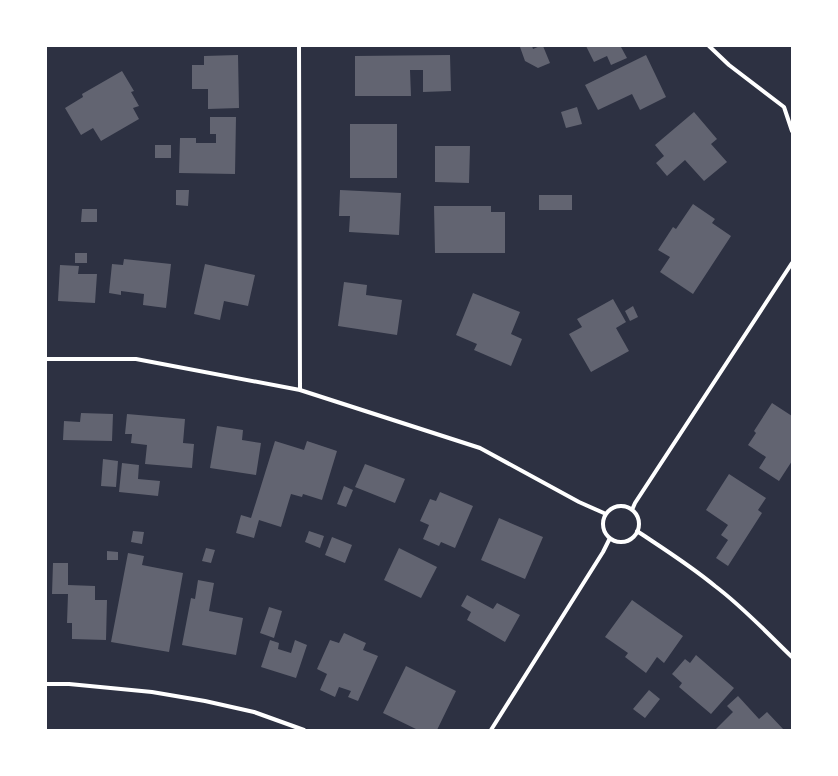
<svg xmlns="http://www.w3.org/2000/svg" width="838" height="776" font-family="Karla,sans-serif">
<rect width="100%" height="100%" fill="#2d3142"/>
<path fill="#626471" d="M 521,46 L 532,46 L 533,49 L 540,46 L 543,46 L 550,63 L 538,68 L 525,61 L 520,47 Z
M 586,46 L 624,46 L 621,47 L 627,58 L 611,65 L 607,56 L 594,62 Z
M 238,55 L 239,108 L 208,109 L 208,89 L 192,89 L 192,65 L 204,65 L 204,56 Z
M 450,55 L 451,91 L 423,92 L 423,70 L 410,70 L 411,96 L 355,96 L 355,56 Z
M 646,55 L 666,97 L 640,110 L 632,94 L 598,110 L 585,85 Z
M 122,71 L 134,91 L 131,92 L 139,106 L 133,108 L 139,119 L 101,141 L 93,128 L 81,135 L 65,108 L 83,97 L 82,94 Z
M 577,107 L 582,124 L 566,128 L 561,112 Z
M 694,112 L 717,139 L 711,144 L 727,162 L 704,181 L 685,160 L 667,176 L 656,163 L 664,156 L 655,145 Z
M 210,117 L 236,117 L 235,174 L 179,173 L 180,138 L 196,138 L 196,143 L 216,143 L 216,134 L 210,134 Z
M 350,124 L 397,124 L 397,178 L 350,178 Z
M 155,145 L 171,145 L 171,158 L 155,158 Z
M 435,146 L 470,146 L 469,183 L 435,182 Z
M 176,190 L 189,190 L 188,206 L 176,205 Z
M 340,190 L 401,193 L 399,235 L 349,232 L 350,216 L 339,216 Z
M 539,195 L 572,195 L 572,210 L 539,210 Z
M 693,204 L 715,219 L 712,223 L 731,236 L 693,294 L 660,272 L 670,257 L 658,250 L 673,227 L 676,229 Z
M 434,206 L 491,206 L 491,212 L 505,212 L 505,253 L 435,253 Z
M 82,209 L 97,209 L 97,222 L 81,222 Z
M 75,253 L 87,253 L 87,263 L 75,263 Z
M 124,259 L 171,264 L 166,308 L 143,305 L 144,294 L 121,291 L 121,295 L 109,293 L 112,264 L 123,265 Z
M 205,264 L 255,275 L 248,306 L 224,301 L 220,320 L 194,314 Z
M 60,265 L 79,266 L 78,274 L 97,274 L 95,303 L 58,301 Z
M 344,282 L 367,285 L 366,295 L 402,300 L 397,335 L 338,326 Z
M 473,293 L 520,312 L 511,334 L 522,339 L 511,366 L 474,350 L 477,344 L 456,335 Z
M 613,299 L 626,322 L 616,328 L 629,351 L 591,372 L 569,334 L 582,327 L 577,319 Z
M 633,306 L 638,317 L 630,321 L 625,311 Z
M 772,403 L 792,416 L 792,461 L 779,481 L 759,468 L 766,457 L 748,445 L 756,433 L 754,431 Z
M 81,413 L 113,414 L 112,441 L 63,440 L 64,421 L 80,422 Z
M 127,414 L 185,419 L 183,443 L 194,444 L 192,468 L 145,464 L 147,445 L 131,443 L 132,434 L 125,434 Z
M 217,426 L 243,430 L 242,440 L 261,443 L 256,475 L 210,468 Z
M 275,441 L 304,450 L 307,441 L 337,451 L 322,500 L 303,494 L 302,497 L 291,494 L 281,527 L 259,520 L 254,538 L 236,533 L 241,515 L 251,518 Z
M 103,459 L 118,461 L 116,487 L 101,486 Z
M 122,463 L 139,465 L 138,479 L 160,481 L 158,496 L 119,492 Z
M 365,464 L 405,479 L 395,503 L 355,487 Z
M 729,474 L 766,498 L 758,510 L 762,513 L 728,566 L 716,558 L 728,540 L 721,535 L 728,525 L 706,510 Z
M 344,486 L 353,490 L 346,507 L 337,504 Z
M 440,492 L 473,506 L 455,548 L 441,542 L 439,546 L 423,539 L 429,525 L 420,521 L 430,499 L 436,501 Z
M 499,518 L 543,537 L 525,579 L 481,560 Z
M 133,531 L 144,532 L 142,544 L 131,542 Z
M 309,531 L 324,536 L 320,548 L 305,542 Z
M 332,537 L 352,545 L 345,563 L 325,555 Z
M 206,548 L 215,550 L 211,563 L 202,561 Z
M 399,548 L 437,567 L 421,598 L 384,580 Z
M 107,551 L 118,552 L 118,560 L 107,560 Z
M 128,553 L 144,556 L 142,565 L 183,573 L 169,652 L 111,642 Z
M 53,563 L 68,563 L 68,585 L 95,586 L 95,600 L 107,600 L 106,640 L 72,639 L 72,623 L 67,623 L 68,594 L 52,594 Z
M 198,580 L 214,583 L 209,611 L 243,618 L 236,655 L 182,645 L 191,598 L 195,599 Z
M 467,595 L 493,609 L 497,603 L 520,615 L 505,642 L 467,620 L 471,612 L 461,606 Z
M 632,600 L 683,636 L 664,663 L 657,657 L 646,673 L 625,657 L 628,653 L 605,637 Z
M 269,607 L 282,611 L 274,638 L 260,633 Z
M 344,633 L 366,643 L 363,650 L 378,656 L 358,701 L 348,697 L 351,691 L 339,687 L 335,697 L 320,690 L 327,674 L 317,669 L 330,640 L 339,643 Z
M 270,640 L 279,643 L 278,649 L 291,653 L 295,640 L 307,645 L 296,678 L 261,667 Z
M 696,655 L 734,688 L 711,714 L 679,687 L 682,683 L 672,674 L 685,659 L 690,663 Z
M 406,666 L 456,691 L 437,730 L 418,730 L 383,713 Z
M 649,690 L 660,699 L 645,718 L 633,709 Z
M 738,696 L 759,719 L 767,712 L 784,730 L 717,730 L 716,729 L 733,712 L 727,706 Z"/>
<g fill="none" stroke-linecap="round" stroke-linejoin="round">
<path stroke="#fff" stroke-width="4" d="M 299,46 L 300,390
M 709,46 L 729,65 L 784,107 L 792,131
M 46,359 L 136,359 L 300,390 L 480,448 L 579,502 L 606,514
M603 524a18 18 0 1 1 36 0a18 18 0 1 1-36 0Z
M 632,510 L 635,503 L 792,263
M 637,531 C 664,549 691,566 715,586 C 743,607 767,633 792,657
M 46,684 L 69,684 L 152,692 L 205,701 L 254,712 L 304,730
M 491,730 L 603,552 L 610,538"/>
</g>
<rect width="838" height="776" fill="none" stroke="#ffffff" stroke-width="94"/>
</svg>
